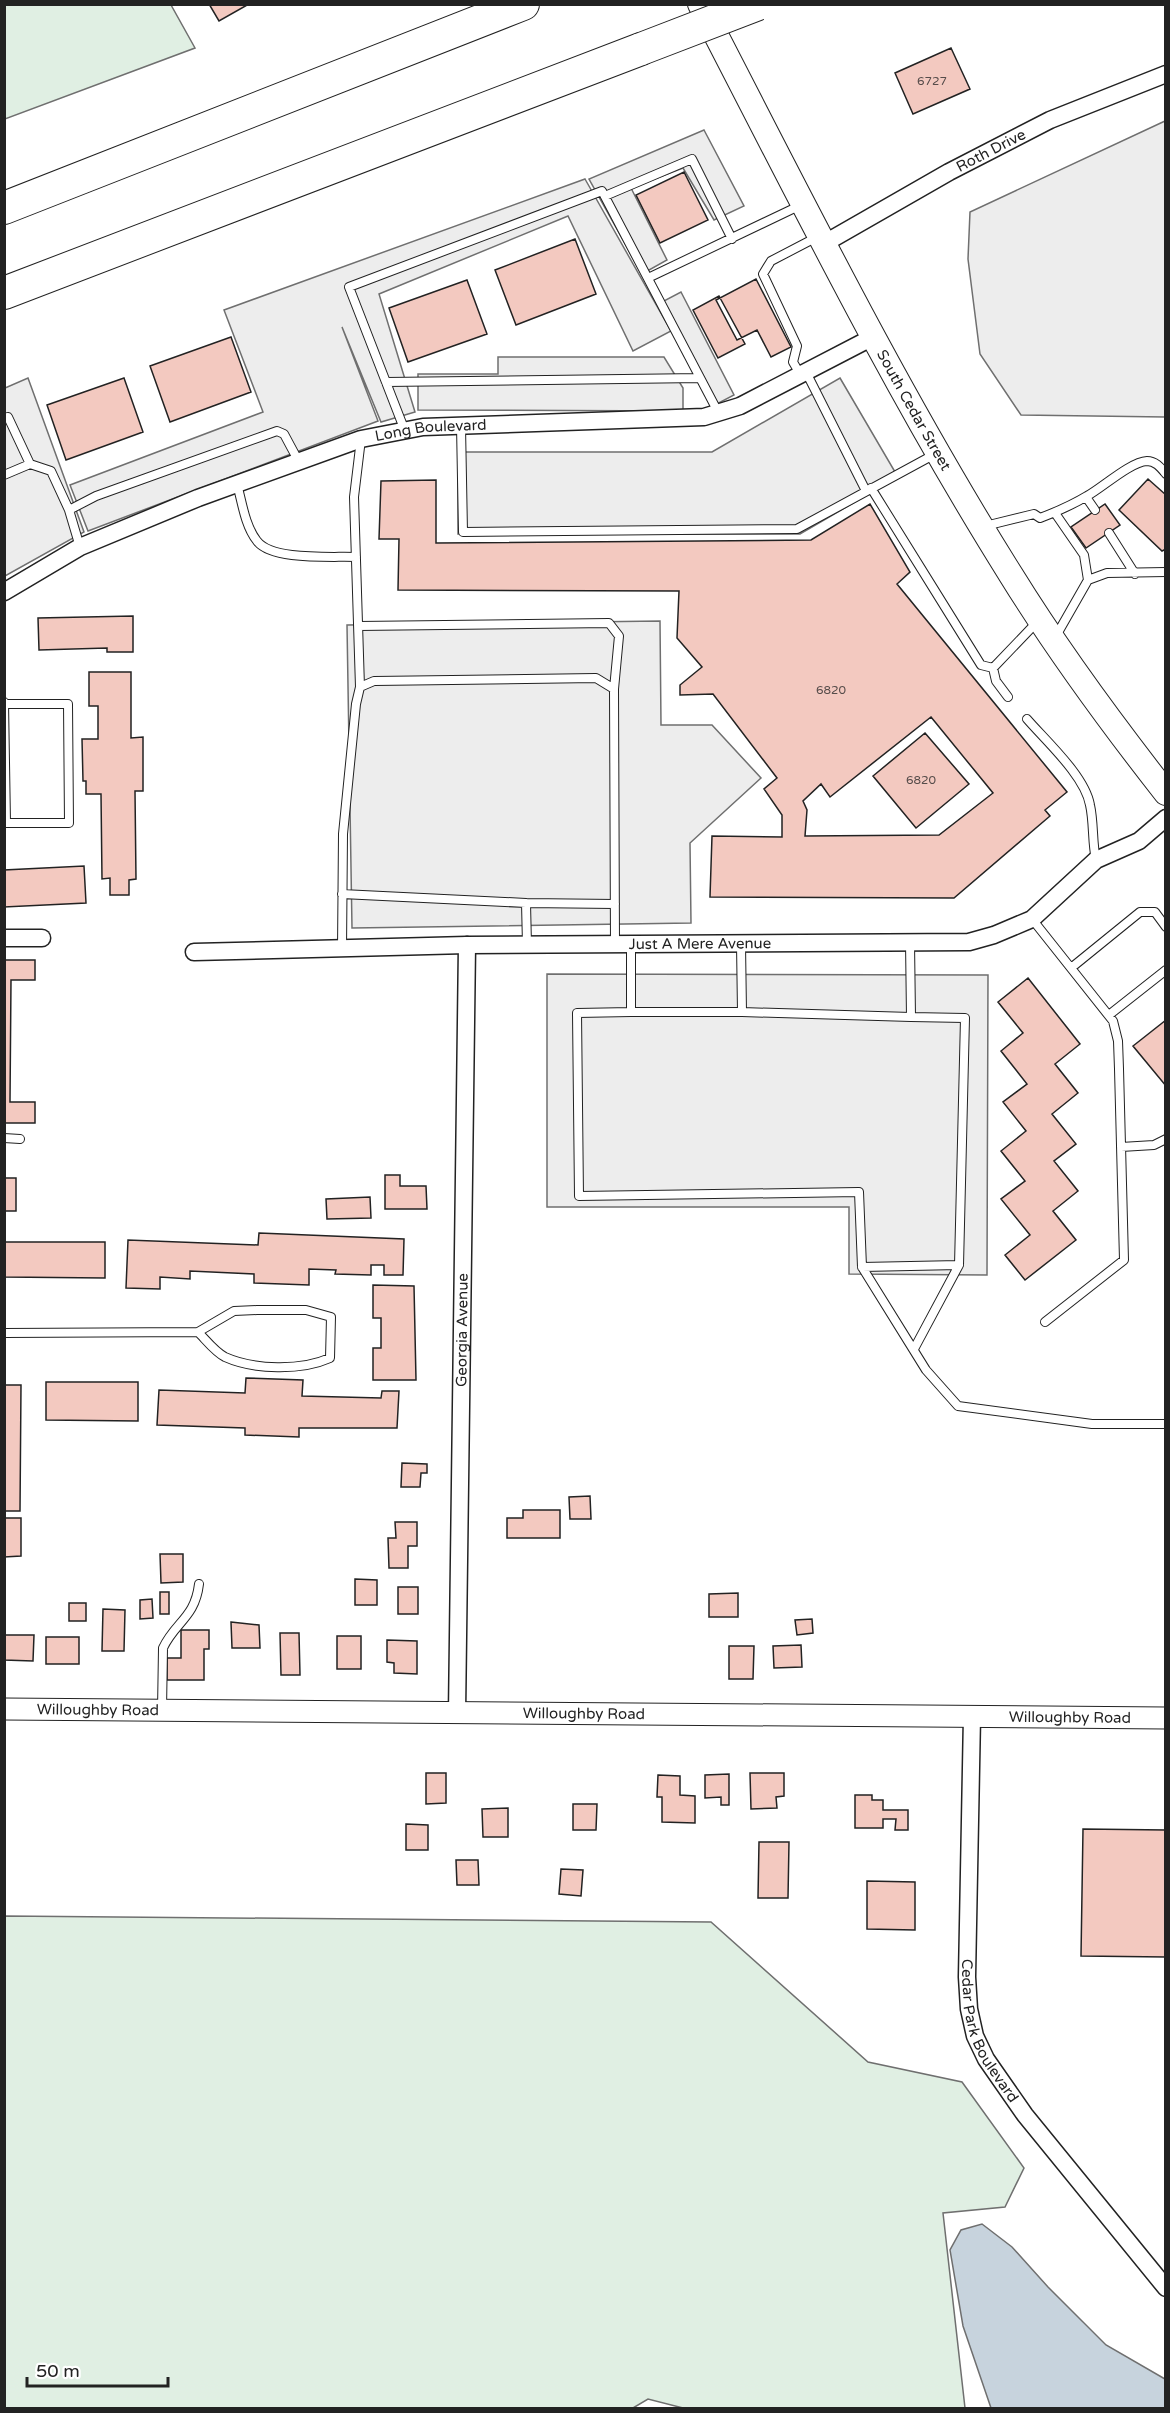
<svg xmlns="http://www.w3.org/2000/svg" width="1170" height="2413" font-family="'Varela Round',sans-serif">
<rect width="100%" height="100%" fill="#fff"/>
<path fill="#e0efe3" stroke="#6f6f6f" stroke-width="1.5" d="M 5,4 L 171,5 L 195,48 L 5,119 Z
M 5,1916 L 711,1922 L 868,2062 L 962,2082 L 1024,2168 L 1005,2207 L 943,2213 L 965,2408 L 683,2408 L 648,2399 L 633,2408 L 5,2408 Z"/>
<path fill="#ededed" stroke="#6f6f6f" stroke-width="1.5" d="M 1165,121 L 1165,417 L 1021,415 L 980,354 L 968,259 L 970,212 Z
M 704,130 L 744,206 L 714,220 L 683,168 L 631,188 L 667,260 L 642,274 L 589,179 Z
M 585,179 L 671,331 L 633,351 L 568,216 L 379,294 L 415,412 L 381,422 L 342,327 L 378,421 L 88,531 L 70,485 L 263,412 L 224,310 Z
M 681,292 L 734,395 L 713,406 L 660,303 Z
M 498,357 L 664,357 L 683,388 L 683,411 L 418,410 L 418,374 L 498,374 Z
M 28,378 L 84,532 L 5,576 L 5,388 Z
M 840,378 L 898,477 L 800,534 L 458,534 L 458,452 L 712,452 Z
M 660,621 L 661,725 L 712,725 L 761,778 L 690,843 L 691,923 L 352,928 L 347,625 Z
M 547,974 L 988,975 L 987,1275 L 849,1274 L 849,1207 L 547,1207 Z"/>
<path fill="#c7d3dd" stroke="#6f6f6f" stroke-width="1.5" d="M 982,2224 L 1012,2247 L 1048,2287 L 1106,2345 L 1165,2379 L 1165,2408 L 991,2408 L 963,2326 L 950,2250 L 961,2230 Z"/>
<path fill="#f3c9c0" stroke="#222" stroke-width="1.5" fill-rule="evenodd" d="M 209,4 L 249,4 L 219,21 Z
M 951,48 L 970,89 L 913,114 L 895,73 Z
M 684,172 L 708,220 L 660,243 L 636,195 Z
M 575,239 L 596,294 L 516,325 L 495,270 Z
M 756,279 L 791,347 L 771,357 L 757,330 L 737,340 L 716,300 Z
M 467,280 L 487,334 L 408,362 L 389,308 Z
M 719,296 L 745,344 L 718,358 L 693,310 Z
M 231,337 L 251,392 L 170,422 L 150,366 Z
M 124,378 L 143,432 L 66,460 L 47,405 Z
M 1148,479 L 1166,495 L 1166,549 L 1162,551 L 1119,510 Z
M 436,480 L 436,543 L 811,540 L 870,504 L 910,572 L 897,584 L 1067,792 L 1045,810 L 1050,816 L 954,898 L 710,897 L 712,836 L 782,837 L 782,815 L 764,789 L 777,778 L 713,694 L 680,695 L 680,685 L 702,667 L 677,638 L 679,591 L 398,590 L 399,539 L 379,539 L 381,481 ZM 931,717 L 993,793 L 939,835 L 805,836 L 807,810 L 803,801 L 821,784 L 830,797 Z
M 1105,504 L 1120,525 L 1086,548 L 1071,527 Z
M 133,616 L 133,652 L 107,652 L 107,648 L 39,650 L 38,618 Z
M 89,672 L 131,672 L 131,738 L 143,737 L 143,791 L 135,791 L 136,879 L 129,880 L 129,895 L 110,895 L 110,878 L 102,879 L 101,794 L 86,794 L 86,781 L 83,781 L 82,739 L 98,739 L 98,706 L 89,706 Z
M 925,733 L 969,784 L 916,828 L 873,776 Z
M 84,866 L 86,903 L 4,907 L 4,870 Z
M 4,960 L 35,960 L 35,980 L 11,980 L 10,1102 L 35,1102 L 35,1123 L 4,1123 Z
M 1028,978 L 1080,1044 L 1055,1064 L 1078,1093 L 1052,1114 L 1076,1144 L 1054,1161 L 1078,1191 L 1053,1211 L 1076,1240 L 1025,1280 L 1005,1255 L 1030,1235 L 1001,1199 L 1025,1181 L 1001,1151 L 1026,1131 L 1003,1102 L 1027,1084 L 1001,1051 L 1023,1033 L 998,1002 Z
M 1166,1020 L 1166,1086 L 1133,1046 Z
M 385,1175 L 400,1175 L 400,1186 L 426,1186 L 427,1209 L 385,1209 Z
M 4,1178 L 16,1178 L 16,1211 L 4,1211 Z
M 370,1197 L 371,1218 L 327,1219 L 326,1199 Z
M 259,1233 L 404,1239 L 403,1275 L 384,1275 L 384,1265 L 371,1265 L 371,1275 L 335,1274 L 336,1270 L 309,1269 L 309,1285 L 254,1283 L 254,1274 L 190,1271 L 190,1279 L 160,1277 L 160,1289 L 126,1288 L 128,1240 L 258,1245 Z
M 4,1242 L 105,1242 L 105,1278 L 4,1277 Z
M 373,1285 L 414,1286 L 416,1380 L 373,1380 L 373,1348 L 381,1348 L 381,1318 L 373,1318 Z
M 246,1378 L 303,1380 L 302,1396 L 381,1398 L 382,1391 L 399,1391 L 397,1428 L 299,1428 L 299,1437 L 245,1435 L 245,1428 L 157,1425 L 159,1390 L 245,1393 Z
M 46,1382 L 138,1382 L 138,1421 L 46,1420 Z
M 4,1385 L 21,1385 L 20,1511 L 4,1511 Z
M 402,1463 L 427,1464 L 427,1473 L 421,1473 L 420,1487 L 401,1487 Z
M 590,1496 L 591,1519 L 570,1519 L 569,1497 Z
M 523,1510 L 560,1510 L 560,1538 L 507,1538 L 507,1518 L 523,1518 Z
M 4,1518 L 21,1518 L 21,1556 L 4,1557 Z
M 395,1522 L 417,1522 L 417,1546 L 408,1546 L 408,1568 L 389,1568 L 388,1538 L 396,1538 Z
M 160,1554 L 183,1554 L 183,1582 L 161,1583 Z
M 355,1579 L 377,1580 L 377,1605 L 355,1605 Z
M 398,1587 L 418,1587 L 418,1614 L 398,1614 Z
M 160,1592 L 169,1592 L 169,1614 L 160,1614 Z
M 738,1593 L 738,1617 L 709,1617 L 709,1594 Z
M 152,1599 L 153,1618 L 140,1619 L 140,1600 Z
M 69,1603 L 86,1603 L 86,1621 L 69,1621 Z
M 103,1609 L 125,1610 L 124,1651 L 102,1651 Z
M 812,1619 L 813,1633 L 797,1635 L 795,1620 Z
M 231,1622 L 259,1625 L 260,1648 L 232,1648 Z
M 181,1630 L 209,1630 L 209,1649 L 204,1649 L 204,1680 L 167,1680 L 167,1658 L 181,1658 Z
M 280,1633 L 299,1633 L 300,1675 L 281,1675 Z
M 4,1635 L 34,1635 L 33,1661 L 4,1660 Z
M 337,1636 L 361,1636 L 361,1669 L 337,1669 Z
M 46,1637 L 79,1637 L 79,1664 L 46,1664 Z
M 387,1640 L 417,1641 L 417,1674 L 394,1673 L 394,1663 L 387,1662 Z
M 801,1645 L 802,1667 L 774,1668 L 773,1646 Z
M 729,1646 L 754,1646 L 753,1679 L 729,1679 Z
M 426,1773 L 446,1773 L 446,1803 L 426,1804 Z
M 750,1773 L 784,1773 L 784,1796 L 776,1797 L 777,1808 L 751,1809 Z
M 729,1774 L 729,1805 L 721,1805 L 721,1797 L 705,1798 L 705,1775 Z
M 658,1775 L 680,1776 L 680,1795 L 695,1796 L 695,1823 L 662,1822 L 662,1797 L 657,1797 Z
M 855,1795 L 872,1795 L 872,1800 L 883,1800 L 883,1810 L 908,1810 L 908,1830 L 895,1830 L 896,1819 L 883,1819 L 883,1828 L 855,1828 Z
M 573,1804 L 597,1804 L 596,1830 L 573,1830 Z
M 508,1808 L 508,1837 L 483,1837 L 482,1809 Z
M 406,1824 L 428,1825 L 428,1850 L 406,1850 Z
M 1083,1829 L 1166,1830 L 1166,1957 L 1081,1956 Z
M 759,1842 L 789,1842 L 788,1898 L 758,1898 Z
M 456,1860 L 478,1860 L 479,1885 L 457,1885 Z
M 561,1869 L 583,1870 L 581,1896 L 559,1894 Z
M 867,1881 L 915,1882 L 915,1930 L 867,1929 Z"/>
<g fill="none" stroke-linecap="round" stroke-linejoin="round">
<defs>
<path id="service" d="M 605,196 L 692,159 L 732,239
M 648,278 L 801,205
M 806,372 L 866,491
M 800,374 L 793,362 L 797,346 L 763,274 L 771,261 L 819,236
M 386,382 L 700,378
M 4,418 L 8,417 L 30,464
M 461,426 L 463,532 L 797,529 L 937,453
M 405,431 L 349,287 L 602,191 L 718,412
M 4,475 L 30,464 L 51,471 L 69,510 L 80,547
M 237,484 C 242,502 245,526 257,541 C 272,561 332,556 356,557
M 871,488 L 981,665 L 993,668
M 1086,497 L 1095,510
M 69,510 L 96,496 L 277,431 L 284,434 L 299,462
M 1055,513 L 1084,555 L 1088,580
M 985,526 L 1034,514 L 1040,518 C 1056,512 1072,505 1087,496 C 1102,488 1130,462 1147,461 C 1156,461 1161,468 1166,474
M 1109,533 L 1135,574
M 358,626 L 609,623 L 619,636 L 614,689
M 1056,636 L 1088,580 L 1107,573 L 1166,572
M 360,687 L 354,497 L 361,439
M 1008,697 L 996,681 L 993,668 L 1038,621
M 4,702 L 6,823 L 69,823 L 68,704 L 6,704
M 1027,719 C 1046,741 1085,776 1090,805 C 1094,823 1092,842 1096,860
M 342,894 L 526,903
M 1032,919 L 1113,1021 L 1118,1041 L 1119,1069 L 1124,1260 L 1045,1322
M 631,944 L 631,1012 L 577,1013 L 579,1196 L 859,1192 L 862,1267 L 959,1265 L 965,1018 L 911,1017 L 910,942
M 527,945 L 526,903 L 615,904
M 342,949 L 343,834 L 356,704 L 360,687 L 374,681 L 596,678 L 614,689 L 615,944
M 1071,968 L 1140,912 L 1155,912 L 1166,927
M 631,1012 L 742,1012 L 741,944
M 742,1012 L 911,1017
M 1109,1015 L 1166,970
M 4,1138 L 20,1139
M 1121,1147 L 1154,1145 L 1166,1139
M 862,1267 L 926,1370 L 958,1406 L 1092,1424 L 1166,1424
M 4,1333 L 198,1332 L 234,1311 L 257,1310 L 306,1310 L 331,1317 L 330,1358 C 301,1371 254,1370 225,1357 C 215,1352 206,1340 198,1332
M 914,1349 L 959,1265
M 162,1710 L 163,1648 C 175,1622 195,1618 199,1584"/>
<g id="minor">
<path id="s1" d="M 825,243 L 949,172 L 1050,120 L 1166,74"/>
<path id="s2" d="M 4,592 L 80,547 L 198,498 L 361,439 L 423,427 L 704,417 L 740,406 L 873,337"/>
<path d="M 4,938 L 42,938"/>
<path id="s3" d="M 194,952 L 467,945 L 969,942 L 994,935 L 1032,919 L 1096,860 L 1139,841 L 1166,818"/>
<path id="s4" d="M 457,1714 L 467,945"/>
<path id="s5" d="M 972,1716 L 967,1977 L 969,2009 L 975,2036 L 986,2059 L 1025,2115 L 1166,2288"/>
</g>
<g id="tertiary">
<path id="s6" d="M 4,1709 L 1166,1718"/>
</g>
<g id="secondary">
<path id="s7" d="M 700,4 C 800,197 896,392 1011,575 C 1058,651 1111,723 1166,793"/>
</g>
<path id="motorway" d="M 4,208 L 523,4
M 4,293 L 641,49"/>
</defs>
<use href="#service" stroke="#222" stroke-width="10"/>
<use href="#minor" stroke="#222" stroke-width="19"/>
<use href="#tertiary" stroke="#222" stroke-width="23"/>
<use href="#secondary" stroke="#222" stroke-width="26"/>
<use href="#motorway" stroke="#222" stroke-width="34"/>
<use href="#service" stroke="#fff" stroke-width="8"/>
<use href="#minor" stroke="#fff" stroke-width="16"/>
<use href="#tertiary" stroke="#fff" stroke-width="21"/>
<use href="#secondary" stroke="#fff" stroke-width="24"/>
<use href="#motorway" stroke="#fff" stroke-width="32"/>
<defs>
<path id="motorway-bridge" d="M 641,49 L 758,4"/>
</defs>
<use href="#motorway-bridge" stroke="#222" stroke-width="34" stroke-linecap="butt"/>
<use href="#motorway-bridge" stroke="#fff" stroke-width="32"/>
</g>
<g text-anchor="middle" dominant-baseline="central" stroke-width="4.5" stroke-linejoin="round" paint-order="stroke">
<g font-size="12" fill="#564c4a">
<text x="932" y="81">6727</text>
<text x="831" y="690">6820</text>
<text x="921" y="780">6820</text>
</g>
<g font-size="15" fill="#222" stroke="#fff">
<text stroke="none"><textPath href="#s1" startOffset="190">Roth Drive</textPath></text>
<text stroke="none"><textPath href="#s7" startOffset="459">South Cedar Street</textPath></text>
<text stroke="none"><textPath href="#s2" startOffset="460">Long Boulevard</textPath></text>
<text stroke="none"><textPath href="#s3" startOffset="506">Just A Mere Avenue</textPath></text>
<text stroke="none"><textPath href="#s4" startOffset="384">Georgia Avenue</textPath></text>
<text stroke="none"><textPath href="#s6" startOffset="94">Willoughby Road</textPath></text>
<text stroke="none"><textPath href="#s6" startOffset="580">Willoughby Road</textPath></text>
<text stroke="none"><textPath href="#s6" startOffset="1066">Willoughby Road</textPath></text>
<text stroke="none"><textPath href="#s5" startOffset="320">Cedar Park Boulevard</textPath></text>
</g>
</g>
<rect width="1170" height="2413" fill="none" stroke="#222222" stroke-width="12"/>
<path d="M27 2377v9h141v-9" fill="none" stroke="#222222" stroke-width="3"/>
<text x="36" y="2377" font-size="18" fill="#222222" stroke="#ffffff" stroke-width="4.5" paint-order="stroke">50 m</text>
</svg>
